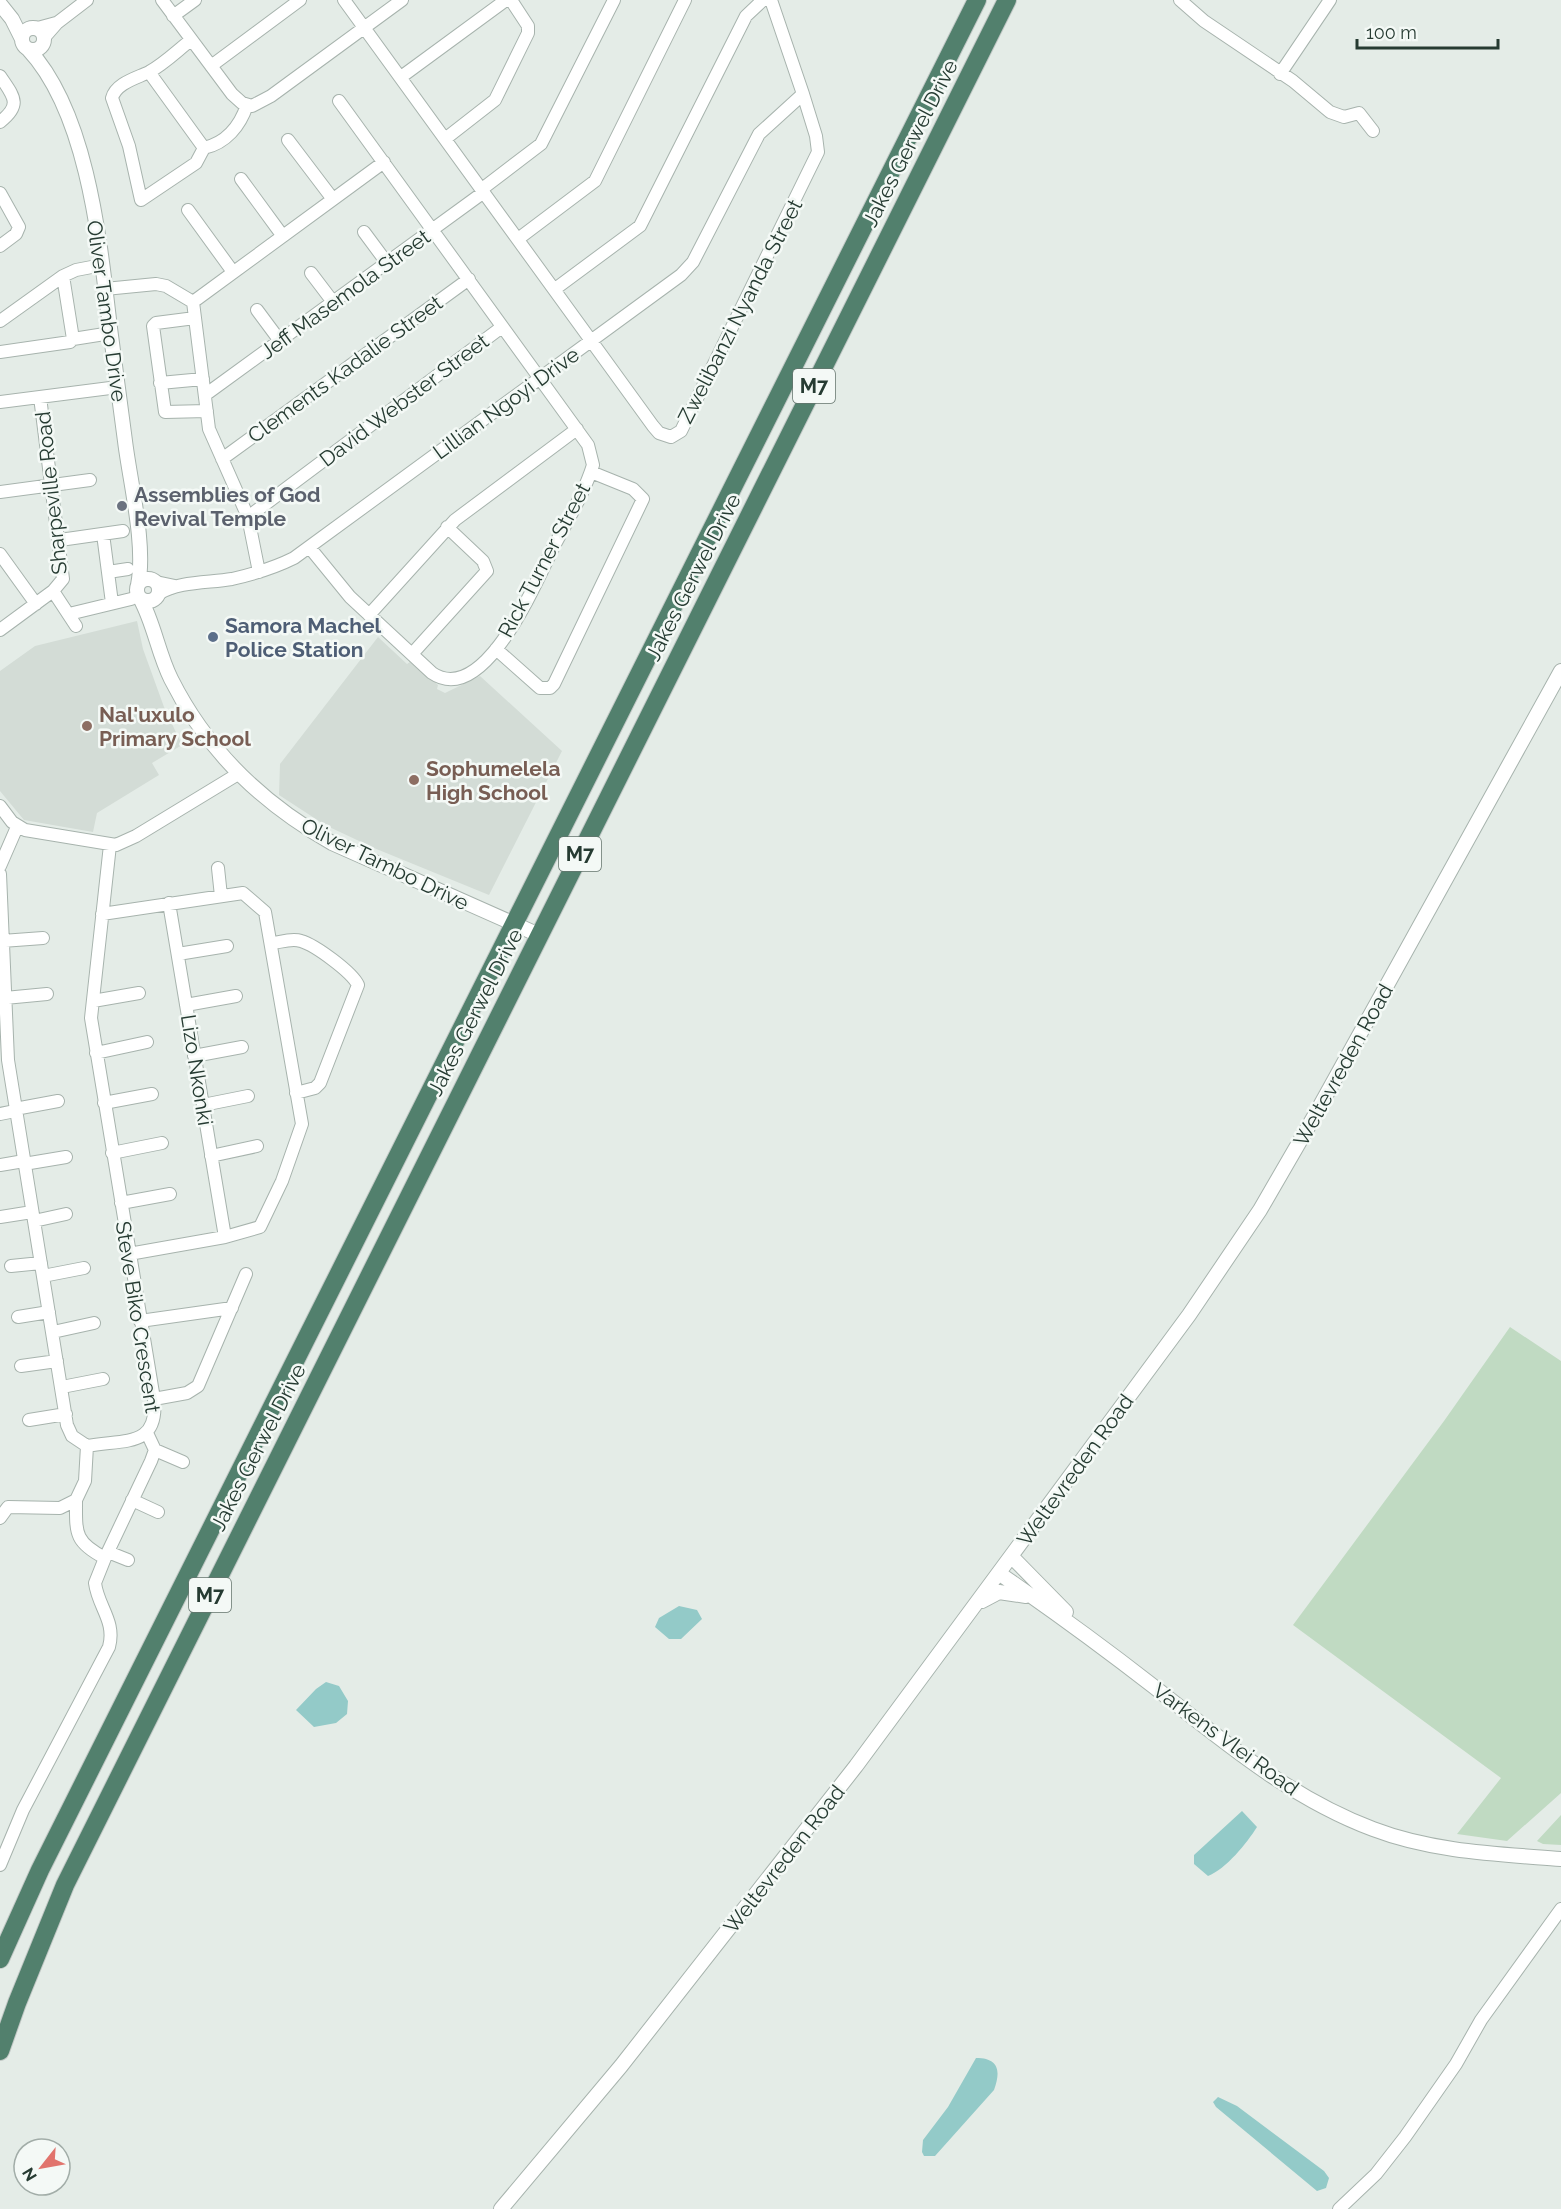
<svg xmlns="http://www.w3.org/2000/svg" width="1561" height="2209" font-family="Raleway,sans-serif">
<rect width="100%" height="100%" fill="#e4ece7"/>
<path fill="#d3dcd6" d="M 137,621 L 143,649 L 164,707 L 182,745 L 152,763 L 159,775 L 97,813 L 93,832 L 24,820 L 0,791 L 0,671 L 35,646 Z
M 378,637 L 407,664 L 410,662 L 438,685 L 437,689 L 445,693 L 480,676 L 562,751 L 489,895 L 374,848 L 325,825 L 279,795 L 280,764 Z"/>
<path fill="#c0dac2" d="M 1510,1327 L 1561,1361 L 1561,1793 L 1507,1841 L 1457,1834 L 1501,1778 L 1293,1625 L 1444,1421 Z
M 1561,1815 L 1561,1845 L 1543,1844 L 1537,1841 Z"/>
<path fill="#93cac8" d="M 679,1606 L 697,1610 L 702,1619 L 681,1639 L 669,1639 L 655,1627 L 659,1618 Z
M 326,1682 L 339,1686 L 348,1701 L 347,1714 L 336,1723 L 314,1727 L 296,1710 L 316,1689 Z
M 1242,1811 L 1257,1827 C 1247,1843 1226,1869 1208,1876 L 1194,1864 L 1194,1855 Z
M 976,2058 C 999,2058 1001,2071 994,2090 L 935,2156 L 924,2156 L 922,2152 L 923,2140 L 948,2107 Z
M 1218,2097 L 1237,2106 L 1324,2171 L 1329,2178 L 1326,2188 L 1317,2191 L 1216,2107 L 1213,2102 Z"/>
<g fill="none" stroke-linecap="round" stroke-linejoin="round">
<defs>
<path id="minor" d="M 162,0 L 232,94 L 242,103 L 252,106 L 271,96 L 402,0
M 344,0 L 653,426 L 659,433 L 671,437 L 681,431 L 818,152 L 816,136 L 803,94 L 771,0
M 1180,0 L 1204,21 L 1293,81 L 1330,112 L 1344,117 L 1359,113 L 1373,131
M 173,16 L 195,0
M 34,29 L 56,23
M 43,39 L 57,23 L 87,0
M 191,40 C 178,50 164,64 149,72 C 137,78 116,83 112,98 L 129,146 L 141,200 L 196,163 L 204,148
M 211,66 L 300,0
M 149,72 L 204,148
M 1280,74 L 1330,0
M 0,76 C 13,96 23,104 0,122
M 401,77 L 506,0
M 445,139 L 495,100 L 528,33 L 528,26 L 511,0
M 288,140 L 332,198
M 204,148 C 226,143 240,126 247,105
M 241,179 L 282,235
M 482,189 L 541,144 L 614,0
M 0,193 L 19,227 L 16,234 L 0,246
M 188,210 L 233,272
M 364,232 L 387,263
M 518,239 L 595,181 L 685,0
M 311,273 L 333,302
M 105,289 L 156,284 L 166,286 L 193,302
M 555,289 L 640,226 L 746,16 L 763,0
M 193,302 L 209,429 L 248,517 L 259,572
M 193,302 L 384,162
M 257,310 L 280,341
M 195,318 L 156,323 L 153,326 L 165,412 L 207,411
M 0,321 L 63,276 L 76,270 L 102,265
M 73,339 L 111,333
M 0,352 L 70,342 L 73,339 L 63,276
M 160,383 L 203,379
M 205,395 L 484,192
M 0,402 L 118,387
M 222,459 L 469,279
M 0,492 L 90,480
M 248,517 L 502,327
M 103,534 L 112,603
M 60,540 L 123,531
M 310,548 L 350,597 L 432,673 C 484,708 536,582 553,548 C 567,521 584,494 593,465 L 588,445 L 339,101
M 0,554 L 36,604
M 108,572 L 128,569
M 156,582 L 175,586
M 53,591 L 76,626
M 158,594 C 179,581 208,583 232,579 C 254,574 274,568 294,558 L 681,275 L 693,262 L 759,134 L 803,94
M 69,614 L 131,599
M 369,615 L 455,520 L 577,429
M 0,630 L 53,591 L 63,579 L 40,397
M 496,649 L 540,688 L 550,688 L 554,684 L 643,499 L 633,489 L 591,472
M 412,654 L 487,571 L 483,561 L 447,527
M 0,806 L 12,822 L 25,830 L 116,845 L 136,836 L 238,774
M 0,866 L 17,827
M 218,868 L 221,896
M 0,874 L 8,1060 L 67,1425 L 72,1436 L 87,1446 C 124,1439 159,1448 154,1399 L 91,1018 L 110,845
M 169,903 L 225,1237
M 102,914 L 243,893 L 265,912 L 302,1124 L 282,1181 L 260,1227 L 225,1237 L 129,1254
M 2,941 L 43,938
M 273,943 C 281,942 292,938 301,941 C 315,945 352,972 358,985 L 320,1083 L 315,1088 L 296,1093
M 178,954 L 227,946
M 5,998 L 47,994
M 93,1001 L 139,993
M 186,1005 L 236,996
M 96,1053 L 147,1042
M 194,1056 L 242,1047
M 104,1103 L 152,1094
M 203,1105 L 248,1096
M 15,1109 L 58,1101
M 0,1114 L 15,1111
M 112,1153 L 162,1143
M 211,1156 L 257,1146
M 24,1164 L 66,1157
M 0,1165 L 24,1161
M 121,1203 L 170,1194
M 0,1217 L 32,1212
M 34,1221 L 66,1214
M 11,1266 L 41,1263
M 43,1276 L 84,1268
M 18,1317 L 49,1312
M 140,1321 L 232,1308
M 53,1332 L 94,1323
M 21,1366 L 57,1361
M 62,1387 L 103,1379
M 154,1399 L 187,1393 L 198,1386 L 246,1274
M 29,1420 L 66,1414
M 155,1450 L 183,1462
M 76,1500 C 76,1533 74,1542 105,1558 L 151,1461 L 155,1450 L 147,1433
M 132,1500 L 158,1512
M 0,1518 L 8,1507 L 60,1508 L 76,1500 L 85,1481 L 87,1446
M 108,1552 L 128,1560
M 0,1865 L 23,1810 L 109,1647 C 116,1621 98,1607 95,1583 L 105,1558
M 1339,2209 L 1376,2174 L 1405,2137 L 1456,2064 L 1481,2020 L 1561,1909"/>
<path id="tertiary" d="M 0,4 L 12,19 L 22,39
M22 39a11 11 0 1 1 22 0a11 11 0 1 1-22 0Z
M 28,49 C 88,113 100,243 110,328 C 115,366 120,403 125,441 C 130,482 146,545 138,585
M137 590a11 11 0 1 1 22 0a11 11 0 1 1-22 0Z
M 140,598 C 154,623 158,653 171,679 C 207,751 263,804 332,843 L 539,935
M 1012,1557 L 1066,1612
M 1000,1574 C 1052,1610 1103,1647 1153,1686 C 1223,1741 1290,1798 1373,1829 C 1433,1852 1498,1854 1561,1859
M 982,1601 L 999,1592 L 1026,1596
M 501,2209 L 621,2066 L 856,1766 L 1189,1315 L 1260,1210 L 1315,1115 L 1561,671"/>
<path id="trunk" d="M 0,1959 L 40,1870 L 977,0
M 0,2051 L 17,2003 L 65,1885 L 1007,0"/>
</defs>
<use href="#minor" stroke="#a7b3ad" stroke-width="14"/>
<use href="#tertiary" stroke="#a7b3ad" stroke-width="16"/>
<use href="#trunk" stroke="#c2c8c6" stroke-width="20"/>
<use href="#minor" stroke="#fff" stroke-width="12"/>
<use href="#tertiary" stroke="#fff" stroke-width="14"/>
<use href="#trunk" stroke="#52806d" stroke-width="18"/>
</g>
<circle fill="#6b7280" stroke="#f4f9f6" stroke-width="2" cx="122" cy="506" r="6"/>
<circle fill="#5c6f8a" stroke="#f4f9f6" stroke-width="2" cx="213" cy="637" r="6"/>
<g fill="#8d6e63" stroke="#f4f9f6" stroke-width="2">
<circle cx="87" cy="726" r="6"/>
<circle cx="414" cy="780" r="6"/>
</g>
<g text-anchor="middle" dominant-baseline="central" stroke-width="5" stroke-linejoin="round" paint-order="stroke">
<g fill="#f4f9f6" stroke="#64746d" stroke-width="1.5">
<rect x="793" y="369" width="42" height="34" rx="4.5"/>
<rect x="559" y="837" width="42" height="34" rx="4.5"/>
<rect x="189" y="1578" width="42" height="34" rx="4.5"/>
</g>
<g font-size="20" font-weight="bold" fill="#263b32">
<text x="814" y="386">M7</text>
<text x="580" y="854">M7</text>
<text x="210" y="1595">M7</text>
</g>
<g font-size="21" fill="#263b32" stroke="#f4f9f6">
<text transform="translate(910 143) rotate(-63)">Jakes Gerwel Drive</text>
<text transform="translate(345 294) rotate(-36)">Jeff Masemola Street</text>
<text transform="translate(107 311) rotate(82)">Oliver Tambo Drive</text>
<text transform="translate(740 311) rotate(-63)">Zwelibanzi Nyanda Street</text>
<text transform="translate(345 369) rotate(-36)">Clements Kadalie Street</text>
<text transform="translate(404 400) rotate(-37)">David Webster Street</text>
<text transform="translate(506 403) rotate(-36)">Lillian Ngoyi Drive</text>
<text transform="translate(51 493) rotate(-96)">Sharpeville Road</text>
<text transform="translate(544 560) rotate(-62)">Rick Turner Street</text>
<text transform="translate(693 577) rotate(-63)">Jakes Gerwel Drive</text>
<text transform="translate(385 864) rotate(26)">Oliver Tambo Drive</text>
<text transform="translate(475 1012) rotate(-63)">Jakes Gerwel Drive</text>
<text transform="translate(1343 1065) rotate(-61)">Weltevreden Road</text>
<text transform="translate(197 1070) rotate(81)">Lizo Nkonki</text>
<text transform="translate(138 1317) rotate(81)">Steve Biko Crescent</text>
<text transform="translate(258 1447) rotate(-63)">Jakes Gerwel Drive</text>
<text transform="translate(1075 1470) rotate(-54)">Weltevreden Road</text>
<text transform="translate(1226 1739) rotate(36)">Varkens Vlei Road</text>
<text transform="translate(784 1859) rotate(-52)">Weltevreden Road</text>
</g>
<g font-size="21" font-weight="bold" fill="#5b616d" stroke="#f4f9f6" text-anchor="start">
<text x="134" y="494">Assemblies of God<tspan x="134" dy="24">Revival Temple</tspan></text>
</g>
<g font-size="21" font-weight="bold" fill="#4e5e75" stroke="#f4f9f6" text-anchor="start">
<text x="225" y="625">Samora Machel<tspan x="225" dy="24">Police Station</tspan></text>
</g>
<g font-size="21" font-weight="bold" fill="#785e54" stroke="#f4f9f6" text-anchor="start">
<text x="99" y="714">Nal'uxulo<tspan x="99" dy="24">Primary School</tspan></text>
<text x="426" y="768">Sophumelela<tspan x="426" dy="24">High School</tspan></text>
</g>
</g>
<g transform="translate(42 2167) rotate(239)"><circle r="28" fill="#f4f9f6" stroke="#a2ada8" stroke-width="1.5"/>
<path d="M0-4.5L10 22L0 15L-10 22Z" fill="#e1746d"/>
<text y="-9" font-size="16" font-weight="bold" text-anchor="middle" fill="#263b32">N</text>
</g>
<path d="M1357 39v9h141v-9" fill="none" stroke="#263b32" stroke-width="3"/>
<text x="1366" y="39" font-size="18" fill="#263b32" stroke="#f4f9f6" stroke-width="4.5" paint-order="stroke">100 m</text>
</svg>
